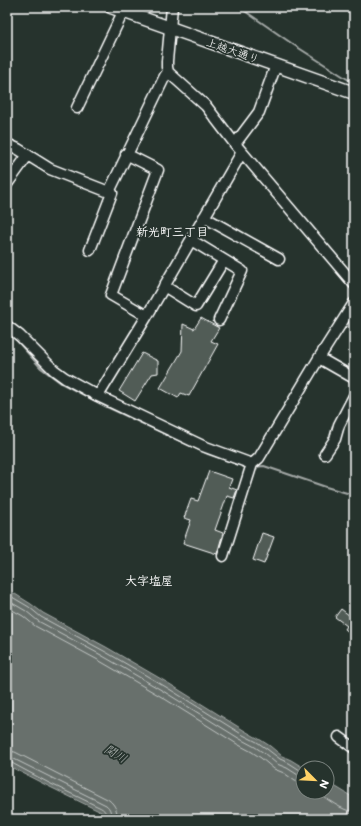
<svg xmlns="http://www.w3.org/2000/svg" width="361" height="826" font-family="Mali,'Klee One',sans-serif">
<rect width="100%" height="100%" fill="#26332d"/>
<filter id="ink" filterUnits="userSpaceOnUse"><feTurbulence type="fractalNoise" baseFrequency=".025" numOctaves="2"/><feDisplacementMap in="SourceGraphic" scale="8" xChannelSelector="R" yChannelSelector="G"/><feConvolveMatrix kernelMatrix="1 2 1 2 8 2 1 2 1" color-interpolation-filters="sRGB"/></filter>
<g filter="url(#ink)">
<path fill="#67706c" stroke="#a4a9a7" d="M 7,589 L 31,604 L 43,613 L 106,647 L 168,683 L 245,731 L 259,739 L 270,746 L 282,756 L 291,760 L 304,768 L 303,792 L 327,792 L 327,780 L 331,784 L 354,798 L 354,819 L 114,819 C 110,817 103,819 99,819 L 102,816 L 101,812 L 48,786 L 7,765 Z"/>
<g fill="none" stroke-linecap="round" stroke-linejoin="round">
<path stroke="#c2c6c4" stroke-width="1" d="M 7,594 L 29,607 L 41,617 L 104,651 L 166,687 L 243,735 L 257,742 L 267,749 L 280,759 L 289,763 L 303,772
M 7,600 L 26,611 L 38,621 L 101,655 L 163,691 L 240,739 L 255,747 L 264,753 L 277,764 L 287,768 L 298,775 L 303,777
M 7,607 L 23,616 L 35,626 L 98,660 L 160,696 L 237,744 L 252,752 L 261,758 L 274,769 L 284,773 L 295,781 L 303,783
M 7,751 L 15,752 L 109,800 C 115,805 118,811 117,819
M 7,757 L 12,758 L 106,805 C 110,808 112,813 110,819
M 7,762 L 10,762 L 49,783 L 99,807 C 104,809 108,813 104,819
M 318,792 C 326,799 343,811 354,812"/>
<path stroke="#a4a9a7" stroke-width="2" d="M 239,7 L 294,45 L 352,82 L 354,86
M 11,335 L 19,343 L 41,368 L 61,383 L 107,407 L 208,454 L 248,468
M 254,467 L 264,466 L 326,487 L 354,495"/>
</g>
<path fill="#515c57" stroke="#fff" d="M 201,318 L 219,328 L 211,341 L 218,344 L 189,396 L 181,393 L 178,398 L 160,388 L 182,351 L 183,324 L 194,329 Z
M 142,353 L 158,361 L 158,373 L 152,374 L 135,401 L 119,391 Z
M 209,471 L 232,479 L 229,487 L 237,490 L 234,498 L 227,496 L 215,530 L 223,533 L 217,554 L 183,543 L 191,520 L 184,518 L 191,499 L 198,501 Z
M 262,533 L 274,537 L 264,564 L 253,560 Z
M 341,609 L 354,619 L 354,636 L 345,629 L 347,626 L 335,617 Z"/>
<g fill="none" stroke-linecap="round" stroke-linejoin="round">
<defs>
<path id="minor" d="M 172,7 L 167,61 L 167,67 L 168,72 L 206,106 L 235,144 L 354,284
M 77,108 L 123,12
M 7,144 L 18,149 L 50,169 L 109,192 L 165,76 L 168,72
M 235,144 L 259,112 L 276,65
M 126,154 L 158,170 L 111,295 L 147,316
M 7,184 L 28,155
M 204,217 L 279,259
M 191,240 L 242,271 L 219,320
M 90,250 L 112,193 L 109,192
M 164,286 L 196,306 L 224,260
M 7,326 L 20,336 L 54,370 L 65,378 L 98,396 L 203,446 L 252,464
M 319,358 L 354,378
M 98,396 L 147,316 L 242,152
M 325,454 L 335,439 L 339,425 L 354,396
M 223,556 L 252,464 L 259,458 L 319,358 L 354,303
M 339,737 L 354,748"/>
<path id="major" d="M 111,7 L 354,93"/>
</defs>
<use href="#minor" stroke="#fff" stroke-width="13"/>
<use href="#major" stroke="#fff" stroke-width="15"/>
<use href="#minor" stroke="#26332d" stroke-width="10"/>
<use href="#major" stroke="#26332d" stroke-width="12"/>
</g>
</g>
<g text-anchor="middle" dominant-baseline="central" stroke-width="3.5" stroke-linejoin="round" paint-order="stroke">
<g font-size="11" fill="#fff" stroke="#26332d">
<text transform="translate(233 50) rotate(19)">上越大通り</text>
</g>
<g font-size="12" font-weight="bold" fill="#fff" stroke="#26332d">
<text x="172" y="231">新光町三丁目</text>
<text x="149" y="580">大字塩屋</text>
</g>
<g font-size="12" font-style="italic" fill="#b3b8b6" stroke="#26332d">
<text transform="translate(116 753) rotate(31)">関川</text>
</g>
</g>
<rect width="361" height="826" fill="none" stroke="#26332d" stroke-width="24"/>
<rect x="12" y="12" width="337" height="802" fill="none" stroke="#fff" stroke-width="1.5" filter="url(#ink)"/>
<g transform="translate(315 780) rotate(114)"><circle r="19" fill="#26332d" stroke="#7d8581"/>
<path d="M0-3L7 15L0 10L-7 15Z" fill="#ffd166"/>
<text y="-6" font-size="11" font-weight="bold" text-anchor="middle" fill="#ffffff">N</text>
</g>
</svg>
